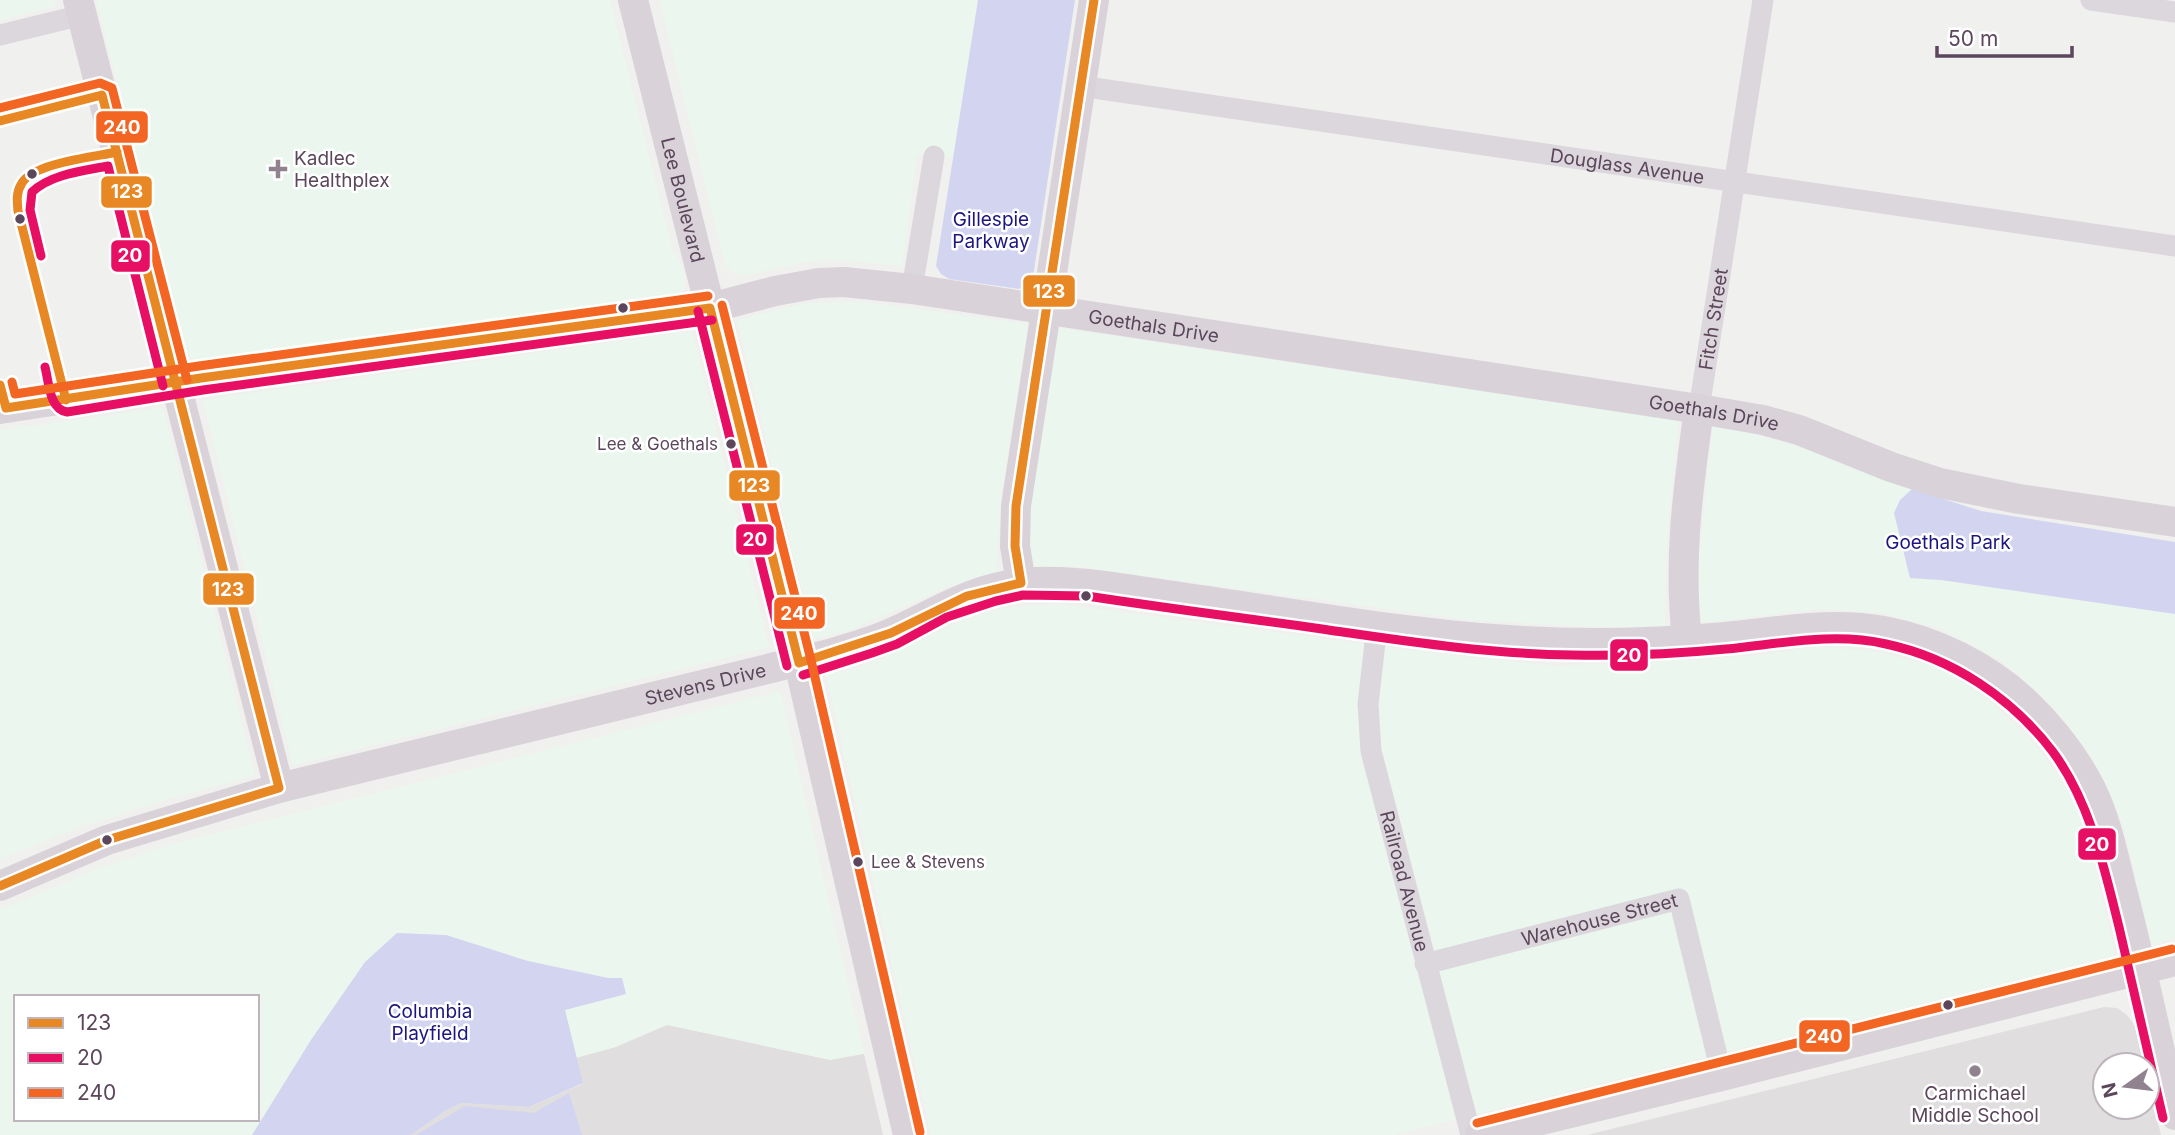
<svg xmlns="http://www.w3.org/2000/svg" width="2175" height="1135" font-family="Inter,sans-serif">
<rect width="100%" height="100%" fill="#f0f0ef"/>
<path fill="#ebf7ee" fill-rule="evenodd" d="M 0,0 L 55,0 L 56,6 L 0,20 Z
M 96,0 L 610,0 L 673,253 L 679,259 L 685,276 L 684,290 L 667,302 L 659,297 L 203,361 L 191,358 L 183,346 Z
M 660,0 L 978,0 L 953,159 L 917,154 L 902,266 L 830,259 L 799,263 L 747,275 L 738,275 L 731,272 L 725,263 L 720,244 Z
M 862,302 L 1028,324 L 1002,490 L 996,572 L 947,587 L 850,630 L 814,639 L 737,320 L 805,303 Z
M 1059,328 L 1679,421 L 1667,537 L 1665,626 L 1598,627 L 1472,620 L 1071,566 L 1030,568 L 1029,517 Z
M 692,331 L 769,647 L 293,765 L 203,400 Z
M 163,408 L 255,775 L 147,805 L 61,834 L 0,860 L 0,430 Z
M 1713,427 L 1749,433 L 1823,454 L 1912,489 L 1900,500 L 1910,578 L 1941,580 L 2175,614 L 2175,939 L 2151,945 L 2125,831 L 2092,757 L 2050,703 L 1999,659 L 1939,628 L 1883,613 L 1819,609 L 1698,623 L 1695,593 Z
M 1059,604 L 1448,655 L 1557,666 L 1693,660 L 1760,655 L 1817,647 L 1881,652 L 1940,668 L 1984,696 L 2030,738 L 2067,787 L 2088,836 L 2115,955 L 1392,1135 L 931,1135 L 826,675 L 865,666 L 967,618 L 1003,608 Z
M 780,691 L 864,1054 L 830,1060 L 667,1025 L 616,1047 L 576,1058 L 565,1010 L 626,994 L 622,978 L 608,978 L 528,961 L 446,935 L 397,933 L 365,962 L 311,1040 L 252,1135 L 0,1135 L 0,910 L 95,870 L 173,844 ZM 16,997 L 257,997 L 257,1119 L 16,1119 Z"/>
<path fill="#e0dedf" d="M 2104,1007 L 2117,1008 L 2127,1015 L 2135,1026 L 2144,1065 L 2105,1065 L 2105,1107 L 2147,1107 L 2147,1077 L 2161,1135 L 1587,1135 Z
M 667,1025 L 830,1060 L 864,1054 L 883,1135 L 411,1135 L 445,1111 L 461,1103 L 529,1107 L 582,1084 L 576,1058 L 616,1047 Z"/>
<path fill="#d3d4f0" d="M 978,0 L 1075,0 L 1033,277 L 1029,284 L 1019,289 L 949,279 L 941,274 L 936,266 Z
M 1912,489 L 1981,511 L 2175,542 L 2175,614 L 1941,580 L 1910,578 L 1894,513 L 1900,500 Z
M 397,933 L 446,935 L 528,961 L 608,978 L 622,978 L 626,994 L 565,1010 L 583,1083 L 529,1107 L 461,1103 L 445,1111 L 411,1135 L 252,1135 L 311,1040 L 365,962 Z
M 569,1093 L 582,1135 L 416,1135 L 465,1106 L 534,1113 Z"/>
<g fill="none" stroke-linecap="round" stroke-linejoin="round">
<g stroke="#dcd7dc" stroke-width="21">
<path d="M 2091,0 L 2175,12"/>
<path d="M 0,35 L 82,15"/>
<path id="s1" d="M 1080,86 L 2175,246"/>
<path d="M 912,289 L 934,156"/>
<path id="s2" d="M 1699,409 L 1763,0"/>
<path id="s3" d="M 1377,625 L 1368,704 L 1371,751 L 1471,1135"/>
<path id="s4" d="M 1425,964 L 1679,899 L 1722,1076"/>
</g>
<g stroke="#d9d3d9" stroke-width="30">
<path d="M 78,0 L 279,788"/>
<path id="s5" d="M 633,0 L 799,663 L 908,1135"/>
<path id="s6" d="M 0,409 L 201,378 L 710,308 L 775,291 L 819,283 L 844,282 L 912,289 L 1699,409 L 1763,420 L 1799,430 L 1891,467 L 1940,483 L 2019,499 L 2175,522"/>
<path d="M 1021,583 L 1015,546 L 1016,506 L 1094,0"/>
<path d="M 1687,640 C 1678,558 1688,490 1699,409"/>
<path id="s7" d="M 0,886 L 107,840 L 279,788 L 833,653 C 852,647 871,642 889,634 C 935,614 969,589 1022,583 C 1074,578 1129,590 1181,597 C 1294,613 1409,635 1523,641 C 1590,645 1658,643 1725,637 C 1779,632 1830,621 1884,631 C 1936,641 1986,666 2025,702 C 2051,727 2075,757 2091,789 C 2107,821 2114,859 2123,894 C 2142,967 2157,1041 2175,1115"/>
<path d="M 1480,1135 L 1722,1076 L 2175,961"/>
</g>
<defs>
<path id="bus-1" d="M 0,121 L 102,95 L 279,788
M 710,308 L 799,663
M 0,385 L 6,408 L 201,378 L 710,308
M 66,400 L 18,211 C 17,201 16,192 22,183 C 34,163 94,157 117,152
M 1021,583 L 1015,546 L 1016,506 L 1094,0
M 799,663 L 891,633 L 967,596 L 1021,583
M 0,886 L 107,840 L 279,788"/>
<path id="bus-2" d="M 41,256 L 30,210 L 32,192 C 51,174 83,171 108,166 L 163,386
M 698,311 L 787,666
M 45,367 C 49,382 49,409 67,412 L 203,390 L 712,320
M 803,675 L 872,653 L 897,644 L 947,617 L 996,601 L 1023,595 L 1087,596 C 1165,608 1244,618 1322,629 C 1405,641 1488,654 1572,655 C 1624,656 1675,654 1726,649 C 1779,644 1833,632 1886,644 C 1952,658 2012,698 2053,752 C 2090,802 2104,867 2119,927 C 2134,991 2148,1054 2163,1118"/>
<path id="bus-3" d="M 0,108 L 100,83 L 112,88 L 187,380
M 722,305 L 811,660 L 920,1132
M 12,382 L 15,394 L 199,366 L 708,296
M 1477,1123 L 2172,949"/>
</defs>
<use href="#bus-1" stroke="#fff" stroke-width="14"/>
<use href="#bus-2" stroke="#fff" stroke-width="14"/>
<use href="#bus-3" stroke="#fff" stroke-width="14"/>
<use href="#bus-1" stroke="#e88824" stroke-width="9"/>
<use href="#bus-2" stroke="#e60f63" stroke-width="9"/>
<use href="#bus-3" stroke="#f26522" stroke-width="9"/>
</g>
<g fill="#90828f" stroke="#fff" stroke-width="2.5">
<path d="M274.5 158.5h7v7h7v7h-7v7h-7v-7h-7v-7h7z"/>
<circle cx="1975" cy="1071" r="7"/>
</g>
<g fill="#5c465b" stroke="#fff" stroke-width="2.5">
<circle cx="32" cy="174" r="6"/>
<circle cx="20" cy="219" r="6"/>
<circle cx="623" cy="308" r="6"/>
<circle cx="731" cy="444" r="6"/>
<circle cx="1086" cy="596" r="6"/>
<circle cx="107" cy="840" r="6"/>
<circle cx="858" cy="862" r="6"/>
<circle cx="1948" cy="1005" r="6"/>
</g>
<g text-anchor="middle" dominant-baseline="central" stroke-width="5" stroke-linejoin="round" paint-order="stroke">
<g font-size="17" fill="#5c465b" stroke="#fff" text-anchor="end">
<text x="718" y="444">Lee &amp; Goethals</text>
<text x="871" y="862" text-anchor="start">Lee &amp; Stevens</text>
</g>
<g font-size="19" fill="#5c465b" stroke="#fff" text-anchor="start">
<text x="294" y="158">Kadlec<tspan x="294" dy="22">Healthplex</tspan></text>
<text x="1975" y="1093" text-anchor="middle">Carmichael<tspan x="1975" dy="22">Middle School</tspan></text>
</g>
<g font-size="19" fill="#5c465b" stroke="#fff">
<text stroke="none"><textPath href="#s1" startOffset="553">Douglass Avenue</textPath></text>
<text stroke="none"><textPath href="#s5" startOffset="206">Lee Boulevard</textPath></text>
<text stroke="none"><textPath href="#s2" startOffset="91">Fitch Street</textPath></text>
<text stroke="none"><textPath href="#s6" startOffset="1167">Goethals Drive</textPath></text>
<text stroke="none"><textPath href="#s6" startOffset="1734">Goethals Drive</textPath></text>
<text stroke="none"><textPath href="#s7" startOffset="735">Stevens Drive</textPath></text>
<text stroke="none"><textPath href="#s3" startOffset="261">Railroad Avenue</textPath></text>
<text stroke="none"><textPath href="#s4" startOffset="180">Warehouse Street</textPath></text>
</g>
<g font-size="19" fill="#1d1580" stroke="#fff">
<text x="991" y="219">Gillespie<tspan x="991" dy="22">Parkway</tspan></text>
<text x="1948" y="542">Goethals Park</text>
<text x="430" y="1011">Columbia<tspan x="430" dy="22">Playfield</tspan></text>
</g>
</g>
<g stroke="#fff" stroke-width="2.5">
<rect x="95" y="110" width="54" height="34" rx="7" fill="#f26522"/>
<rect x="100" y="175" width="53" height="34" rx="7" fill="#e88824"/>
<rect x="110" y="239" width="41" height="34" rx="7" fill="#e60f63"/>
<rect x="1022" y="274" width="54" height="34" rx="7" fill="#e88824"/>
<rect x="728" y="469" width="53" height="33" rx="7" fill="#e88824"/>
<rect x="735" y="523" width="40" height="33" rx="7" fill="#e60f63"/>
<rect x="202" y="572" width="53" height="34" rx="7" fill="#e88824"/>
<rect x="773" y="596" width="53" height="34" rx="7" fill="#f26522"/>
<rect x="1609" y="638" width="40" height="34" rx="7" fill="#e60f63"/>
<rect x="2077" y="827" width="40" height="34" rx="7" fill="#e60f63"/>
<rect x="1798" y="1019" width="53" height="34" rx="7" fill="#f26522"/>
</g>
<g font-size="19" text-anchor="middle" font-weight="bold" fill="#fff">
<text x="122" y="134">240</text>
<text x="127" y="198">123</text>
<text x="130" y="262">20</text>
<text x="1049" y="298">123</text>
<text x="754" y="492">123</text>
<text x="755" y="546">20</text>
<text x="228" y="596">123</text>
<text x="799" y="620">240</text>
<text x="1629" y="662">20</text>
<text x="2097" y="851">20</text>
<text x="1824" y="1043">240</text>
</g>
<rect x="14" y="995" width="245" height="126" fill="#ffffff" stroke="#beb5bd" stroke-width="2"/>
<rect x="28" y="1018" width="35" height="10" fill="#e88824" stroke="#beb5bd" stroke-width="2"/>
<text x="77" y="1030" font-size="21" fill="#5c465b">123</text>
<rect x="28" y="1053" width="35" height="10" fill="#e60f63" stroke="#beb5bd" stroke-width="2"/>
<text x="77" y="1065" font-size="21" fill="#5c465b">20</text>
<rect x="28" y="1088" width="35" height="10" fill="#f26522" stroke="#beb5bd" stroke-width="2"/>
<text x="77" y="1100" font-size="21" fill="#5c465b">240</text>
<g transform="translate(2126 1086) rotate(256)"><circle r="33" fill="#ffffff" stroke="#beb5bd" stroke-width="2"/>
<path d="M0-5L12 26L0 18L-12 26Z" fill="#90828f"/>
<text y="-10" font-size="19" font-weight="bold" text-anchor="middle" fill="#5c465b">N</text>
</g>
<path d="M1937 46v10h135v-10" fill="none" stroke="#5c465b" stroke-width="3.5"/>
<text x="1948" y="46" font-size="21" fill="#5c465b" stroke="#ffffff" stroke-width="5" paint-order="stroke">50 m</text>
</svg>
